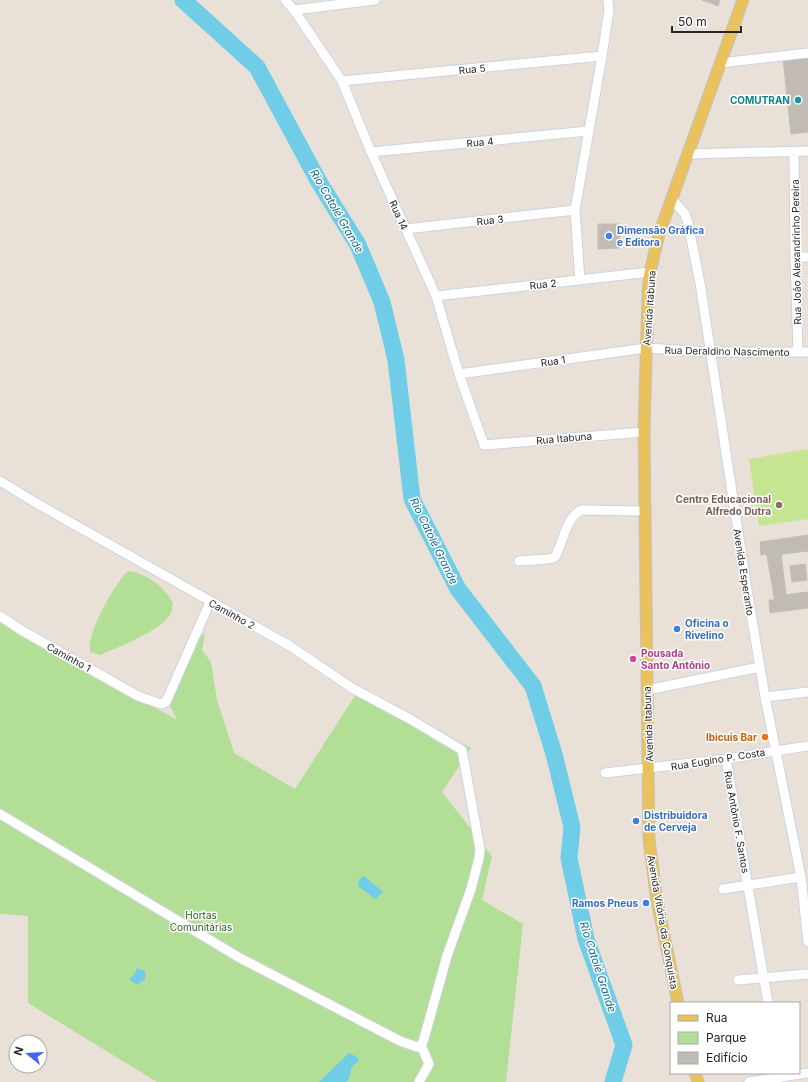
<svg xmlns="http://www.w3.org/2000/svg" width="808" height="1082" font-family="Inter,sans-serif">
<rect width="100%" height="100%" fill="#e9e1d8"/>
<path fill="#b2de96" d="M 128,571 C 146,573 165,587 173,603 C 172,606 172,612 170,615 C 162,630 116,648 100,655 L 90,652 C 87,632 114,585 128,571 Z
M 0,618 L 177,720 L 166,697 C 175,666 178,653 205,633 L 202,650 L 211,662 L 217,700 L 234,753 L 295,789 L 360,688 L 471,748 L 442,792 L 492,856 L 482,900 L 523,924 L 506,1082 L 157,1082 L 28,1003 L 28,916 L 0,914 Z"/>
<path fill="#c6e592" d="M 808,449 L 808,519 L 759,526 L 749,459 Z"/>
<path fill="#6fcde8" d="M 364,876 L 383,892 L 375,899 L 358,886 L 360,878 Z
M 137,968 L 145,971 L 145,979 L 137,985 L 129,979 L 134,975 Z
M 349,1053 L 359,1058 L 358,1062 L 352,1066 L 349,1079 L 346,1082 L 319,1082 Z"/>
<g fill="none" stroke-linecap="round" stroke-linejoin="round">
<path stroke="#6fcde8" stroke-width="17" d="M 183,0 L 257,67 L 319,182 L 358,245 L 382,302 L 396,360 L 412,499 L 458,589 L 533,686 L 554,754 L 572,827 L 569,858 L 586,939 L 624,1045 L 613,1082"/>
</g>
<path fill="#c1bbb5" stroke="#c4bdb3" d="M 702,0 L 720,0 L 718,6 Z
M 808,54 L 808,132 L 791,134 L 783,58 Z
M 598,224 L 620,224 L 620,248 L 598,249 Z
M 808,535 L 808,551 L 767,556 L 767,554 L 761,555 L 760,542 Z
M 781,554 L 786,595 L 774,596 L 767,556 Z
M 805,564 L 807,580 L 792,582 L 790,566 Z
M 808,592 L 808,608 L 770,613 L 769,600 L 774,600 L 774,596 Z"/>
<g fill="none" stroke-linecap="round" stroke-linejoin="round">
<defs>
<path id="minor" d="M 285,0 L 294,10 L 342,81 L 371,152 L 436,296 L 459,374 L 484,445 L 644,432
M 294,10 L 375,0
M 720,63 L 808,53
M 342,81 L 602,56
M 371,152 L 589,131
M 794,152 L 795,257 L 798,352
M 688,154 L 808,151
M 672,199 L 685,214 L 688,223 L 700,283 L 747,590 L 765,697 L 801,877 L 808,942
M 406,229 L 575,210
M 795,257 L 808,257
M 580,280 L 575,210 L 602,56 L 609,10 L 608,0
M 436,296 L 650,272
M 459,374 L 646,348 L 710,352 L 808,352
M 0,481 L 36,503 L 290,646 L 352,688 L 410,719 L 462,750 L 480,849 L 479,858 L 471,889 L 447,956 L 423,1042 L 421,1045 L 417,1047 L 400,1041 L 240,958 L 0,814
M 519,561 L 549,559 L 555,557 C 564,542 565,517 582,510 L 645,511
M 0,616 L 21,630 L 138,696 L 161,704 L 166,702 L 210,602
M 647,690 L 760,667
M 765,697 L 808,692
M 726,759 L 768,1003
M 605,773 L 726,759 L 808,746
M 723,889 L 801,877
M 738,980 L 808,974
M 419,1082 L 429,1064 L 421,1045
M 749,1082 L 808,1073"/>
<path id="major" d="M 678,1003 L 657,901 L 649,840 L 644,432 L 648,292 L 650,272 L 659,234 L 743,0
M 695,1073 L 698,1082"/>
</defs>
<use href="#minor" stroke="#ced2e0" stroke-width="11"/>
<use href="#major" stroke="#c3c3c3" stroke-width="13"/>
<use href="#minor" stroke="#fff" stroke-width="9"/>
<use href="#major" stroke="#e9c25d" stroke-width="11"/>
</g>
<circle fill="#0f9aa8" stroke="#fff" stroke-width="1.5" cx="798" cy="100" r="4"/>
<g fill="#3f7fe0" stroke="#fff" stroke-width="1.5">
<circle cx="609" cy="236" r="4"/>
<circle cx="677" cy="629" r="4"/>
<circle cx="636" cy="821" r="4"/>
<circle cx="646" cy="903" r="4"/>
</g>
<circle fill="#8d6e63" stroke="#fff" stroke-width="1.5" cx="779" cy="505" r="4"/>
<circle fill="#d1479c" stroke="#fff" stroke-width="1.5" cx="633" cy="659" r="4"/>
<circle fill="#e8710a" stroke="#fff" stroke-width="1.5" cx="765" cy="737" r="4"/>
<g text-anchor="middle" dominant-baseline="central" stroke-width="3" stroke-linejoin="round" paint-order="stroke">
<g font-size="10" fill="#272727" stroke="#fff">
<text transform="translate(472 69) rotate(-5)">Rua 5</text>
<text transform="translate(480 142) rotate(-5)">Rua 4</text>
<text transform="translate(399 215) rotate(66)">Rua 14</text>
<text transform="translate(490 220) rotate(-6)">Rua 3</text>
<text transform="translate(796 252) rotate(-91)">Rua João Alexandrinho Pereira</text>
<text transform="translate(543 284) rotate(-6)">Rua 2</text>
<text transform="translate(649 308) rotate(-86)">Avenida Itabuna</text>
<text transform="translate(727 351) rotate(1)">Rua Deraldino Nascimento</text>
<text transform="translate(553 361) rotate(-8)">Rua 1</text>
<text transform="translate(564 438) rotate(-5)">Rua Itabuna</text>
<text transform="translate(744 572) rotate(81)">Avenida Esperanto</text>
<text transform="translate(232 614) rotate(29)">Caminho 2</text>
<text transform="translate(69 657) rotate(29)">Caminho 1</text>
<text transform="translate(648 724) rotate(-92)">Avenida Itabuna</text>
<text transform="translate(718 759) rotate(-9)">Rua Eugino P. Costa</text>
<text transform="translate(737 822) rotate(80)">Rua Antônio F. Santos</text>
<text transform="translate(663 922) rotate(80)">Avenida Vitória da Conquista</text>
</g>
<g font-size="10" font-weight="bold" fill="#0d838f" stroke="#fff" text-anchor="end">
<text x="790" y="100">COMUTRAN</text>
</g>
<g font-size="10" font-weight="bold" fill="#366cbe" stroke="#fff" text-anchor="start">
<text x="617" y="230">Dimensão Gráfica<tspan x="617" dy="12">e Editora</tspan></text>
<text x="685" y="623">Oficina o<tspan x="685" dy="12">Rivelino</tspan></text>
<text x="644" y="815">Distribuidora<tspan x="644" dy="12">de Cerveja</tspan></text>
<text x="638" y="903" text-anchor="end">Ramos Pneus</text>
</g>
<g font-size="10" font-weight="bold" fill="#785e54" stroke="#fff" text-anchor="end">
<text x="771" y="499">Centro Educacional<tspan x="771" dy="12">Alfredo Dutra</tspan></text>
</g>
<g font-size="10" font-weight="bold" fill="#b23c85" stroke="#fff" text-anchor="start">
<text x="641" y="653">Pousada<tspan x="641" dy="12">Santo Antônio</tspan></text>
</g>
<g font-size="10" font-weight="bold" fill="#c56008" stroke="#fff" text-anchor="end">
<text x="757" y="737">Ibicuis Bar</text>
</g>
<g font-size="10" fill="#2d5f1c" stroke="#fff">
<text x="201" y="915">Hortas<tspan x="201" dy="12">Comunitárias</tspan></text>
</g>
<g font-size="11" font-style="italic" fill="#136a8f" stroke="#fff">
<text transform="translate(337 211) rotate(60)">Rio Catolé Grande</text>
<text transform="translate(434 541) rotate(64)">Rio Catolé Grande</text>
<text transform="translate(598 967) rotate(72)">Rio Catolé Grande</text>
</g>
</g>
<rect x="670" y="1002" width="130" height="72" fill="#ffffff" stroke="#a9a9a9"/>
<rect x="678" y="1015" width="20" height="6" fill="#e9c25d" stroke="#a9a9a9"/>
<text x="706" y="1022" font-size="12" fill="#272727">Rua</text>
<rect x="678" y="1032" width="20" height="12" fill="#b2de96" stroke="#a9a9a9"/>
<text x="706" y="1042" font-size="12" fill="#272727">Parque</text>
<rect x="678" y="1052" width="20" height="12" fill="#c1bbb5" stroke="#a9a9a9"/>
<text x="706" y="1062" font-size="12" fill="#272727">Edifício</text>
<g transform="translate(28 1054) rotate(288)"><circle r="19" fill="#ffffff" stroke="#a9a9a9"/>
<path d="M0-3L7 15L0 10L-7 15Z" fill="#3e67f1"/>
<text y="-6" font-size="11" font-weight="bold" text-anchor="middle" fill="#272727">N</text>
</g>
<path d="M672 26v6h69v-6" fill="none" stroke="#272727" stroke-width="2"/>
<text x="678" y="26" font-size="12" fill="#272727" stroke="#ffffff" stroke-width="3" paint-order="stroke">50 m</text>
</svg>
